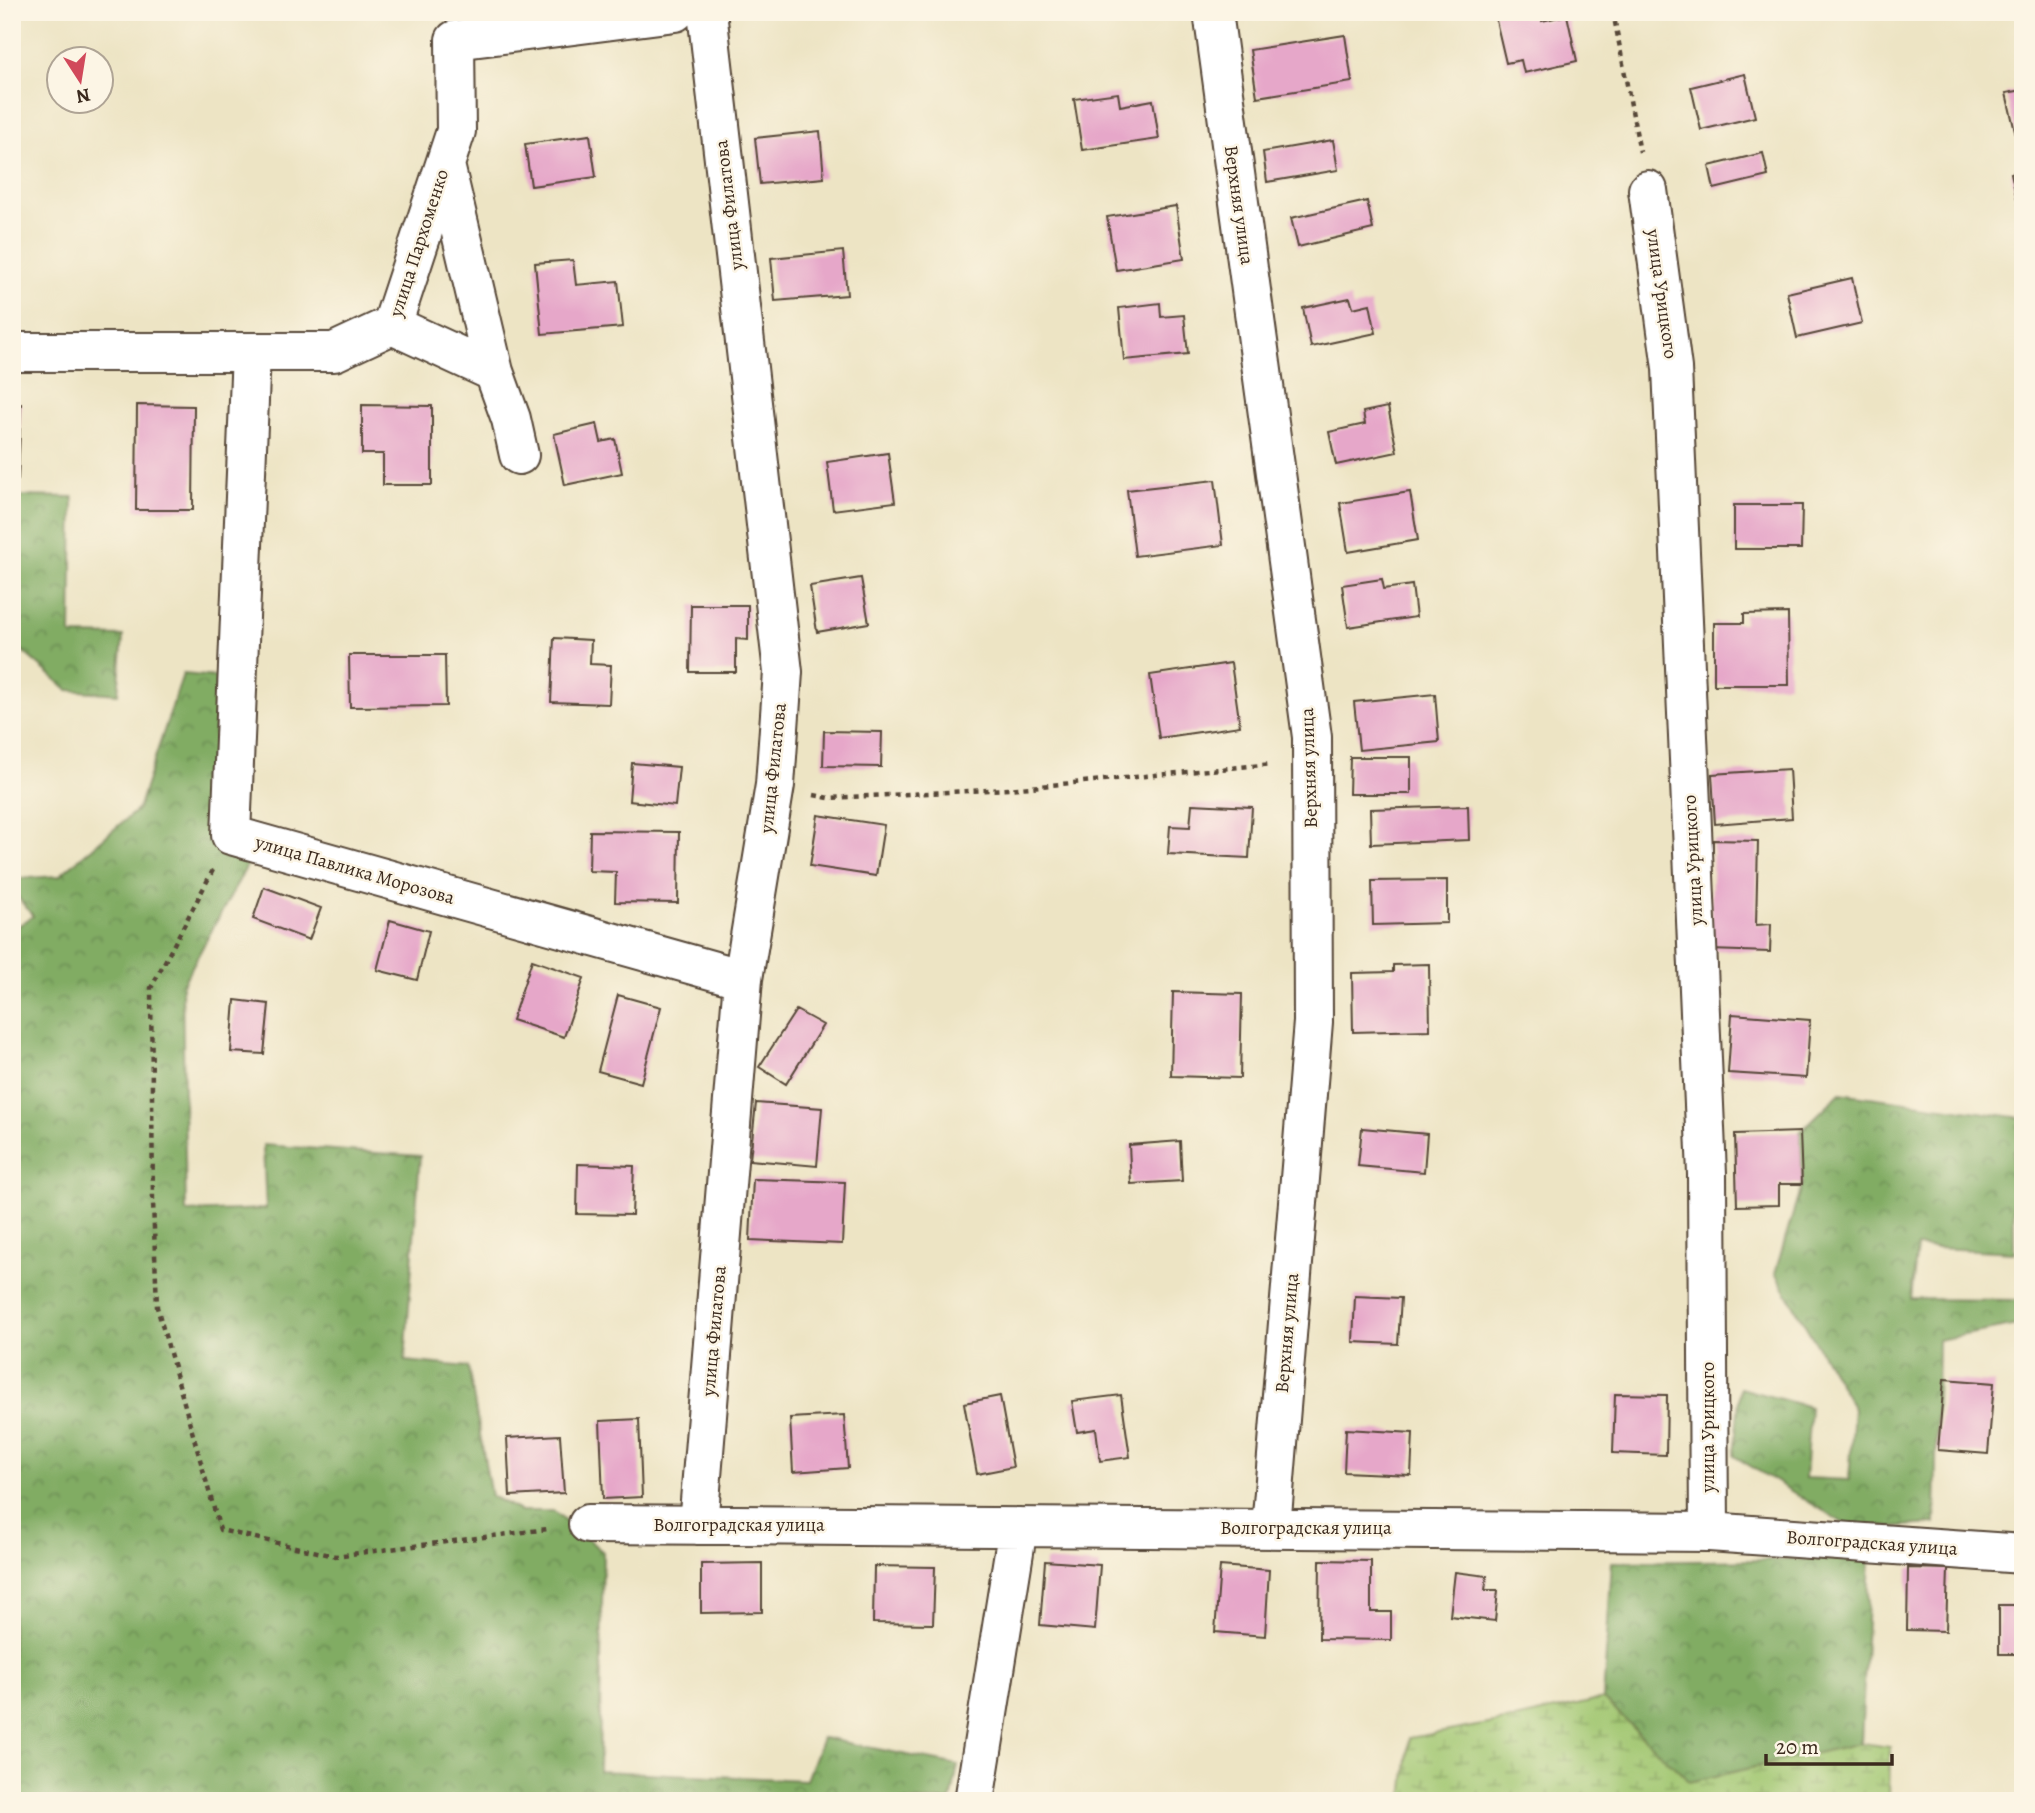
<svg xmlns="http://www.w3.org/2000/svg" width="2035" height="1813" font-family="Alegreya,serif">
<defs>
<pattern id="forest-crowns" width="20" height="18" patternUnits="userSpaceOnUse" patternTransform="scale(1.75)"><rect width="20" height="18" fill="#81ac64"/><path d="M2 6a3 3 0 1 1 6 0M12 15a3 3 0 1 1 6 0" fill="none" stroke="#6b8c52"/></pattern>
<pattern id="wetland-marsh" width="20" height="14" patternUnits="userSpaceOnUse" patternTransform="scale(1.75)"><rect width="20" height="14" fill="#a2c772"/><path d="M1 5h8M5 5V1M11 12h8M15 12V8" fill="none" stroke="#85a25d"/></pattern>
</defs>
<rect width="100%" height="100%" fill="#fcf5e5"/>
<filter id="ink" filterUnits="userSpaceOnUse"><feTurbulence type="fractalNoise" baseFrequency=".0143" numOctaves="2"/><feDisplacementMap in="SourceGraphic" scale="14" xChannelSelector="R" yChannelSelector="G"/><feConvolveMatrix kernelMatrix="1 2 1 2 8 2 1 2 1" color-interpolation-filters="sRGB"/></filter>
<filter id="wash" filterUnits="userSpaceOnUse"><feTurbulence type="fractalNoise" baseFrequency=".00686" numOctaves="4" result="noise"/><feDisplacementMap in="SourceGraphic" scale="28" xChannelSelector="R" yChannelSelector="G"/><feGaussianBlur stdDeviation="1.57" result="paint"/><feColorMatrix in="noise" values="0 0 0 0 0 0 0 0 0 0 0 0 0 0 0 0 0 1.4 0 .05"/><feComposite in="paint" operator="in"/></filter>
<g filter="url(#wash)">
<rect width="100%" height="100%" fill="#ede4c4"/>
<path fill="url(#forest-crowns)" stroke="#5e6b41" stroke-width="2" d="M 12,496 L 73,497 L 71,635 L 123,636 L 118,694 L 68,690 L 20,649 L 12,648 Z
M 183,674 L 216,677 L 212,846 L 249,862 L 182,985 L 186,1212 L 266,1209 L 263,1145 L 420,1156 L 405,1361 L 468,1367 L 491,1496 L 520,1511 L 554,1511 L 603,1552 L 599,1771 L 806,1780 L 822,1738 L 958,1765 L 951,1801 L 12,1801 L 12,930 L 33,916 L 12,890 L 12,879 L 59,876 L 138,809 Z
M 1840,1093 L 2023,1118 L 2023,1152 L 2013,1151 L 2014,1252 L 1917,1247 L 1911,1299 L 2019,1300 L 2023,1324 L 1938,1340 L 1935,1524 L 1853,1529 L 1734,1456 L 1740,1388 L 1810,1407 L 1805,1478 L 1849,1480 L 1854,1409 L 1775,1273 L 1802,1184 L 1800,1132 Z
M 1870,1559 L 1861,1743 L 1690,1782 L 1603,1699 L 1612,1562 Z"/>
<path fill="url(#wetland-marsh)" stroke="#6e7848" stroke-width="2" d="M 1603,1699 L 1690,1782 L 1861,1743 L 1890,1747 L 1889,1801 L 1403,1801 L 1409,1738 L 1511,1720 Z"/>
<g id="blocks">
<path fill="#e6a7c9" d="M 1494,12 L 1540,12 L 1542,21 L 1567,15 L 1577,61 L 1524,73 L 1521,60 L 1506,63 Z
M 1345,35 L 1352,82 L 1257,97 L 1250,50 Z
M 1745,74 L 1755,117 L 1701,130 L 1691,87 Z
M 2023,90 L 2023,138 L 2017,140 L 2006,93 Z
M 1118,93 L 1120,106 L 1153,100 L 1159,139 L 1082,150 L 1074,99 Z
M 820,131 L 824,178 L 760,184 L 755,138 Z
M 590,135 L 596,177 L 531,186 L 525,144 Z
M 1333,140 L 1338,170 L 1267,182 L 1263,152 Z
M 1763,153 L 1768,176 L 1714,189 L 1709,166 Z
M 2023,171 L 2023,223 L 2022,223 L 2011,173 Z
M 1367,201 L 1373,229 L 1298,247 L 1291,218 Z
M 1176,206 L 1184,259 L 1116,270 L 1107,217 Z
M 843,251 L 847,295 L 775,301 L 771,258 Z
M 573,260 L 576,285 L 618,281 L 623,327 L 542,334 L 535,263 Z
M 1852,278 L 1862,323 L 1797,338 L 1787,293 Z
M 1350,298 L 1353,308 L 1370,304 L 1376,333 L 1311,347 L 1303,308 Z
M 1160,303 L 1161,317 L 1184,315 L 1188,354 L 1124,360 L 1119,308 Z
M 12,404 L 21,404 L 18,480 L 12,480 Z
M 137,405 L 194,406 L 193,510 L 136,510 Z
M 362,405 L 432,406 L 432,485 L 383,485 L 383,454 L 362,454 Z
M 1388,407 L 1397,452 L 1336,465 L 1329,432 L 1365,424 L 1363,412 Z
M 597,424 L 601,442 L 615,439 L 622,473 L 565,485 L 554,434 Z
M 888,453 L 895,502 L 833,510 L 827,462 Z
M 1215,480 L 1223,545 L 1135,556 L 1127,490 Z
M 1410,492 L 1418,540 L 1348,552 L 1340,503 Z
M 1734,505 L 1802,505 L 1801,549 L 1734,549 Z
M 861,578 L 869,623 L 817,632 L 810,586 Z
M 1382,579 L 1384,589 L 1412,585 L 1416,617 L 1348,627 L 1342,585 Z
M 691,605 L 748,605 L 748,640 L 736,639 L 736,672 L 690,672 Z
M 1788,613 L 1789,685 L 1714,685 L 1714,623 L 1744,623 L 1744,614 Z
M 554,638 L 591,640 L 590,664 L 611,665 L 609,704 L 551,702 Z
M 349,655 L 445,655 L 446,706 L 350,707 Z
M 1231,663 L 1240,726 L 1159,738 L 1150,675 Z
M 1435,694 L 1439,742 L 1359,750 L 1354,702 Z
M 824,731 L 882,732 L 881,767 L 823,766 Z
M 1350,757 L 1411,757 L 1411,794 L 1349,794 Z
M 632,763 L 679,767 L 675,806 L 629,801 Z
M 1789,769 L 1792,818 L 1715,824 L 1712,774 Z
M 1192,804 L 1252,807 L 1249,858 L 1168,854 L 1170,826 L 1190,827 Z
M 1468,806 L 1469,840 L 1371,844 L 1370,809 Z
M 818,815 L 884,825 L 876,876 L 810,866 Z
M 590,831 L 679,832 L 678,903 L 615,902 L 616,872 L 589,871 Z
M 1713,840 L 1758,841 L 1756,925 L 1771,924 L 1770,952 L 1710,950 Z
M 1447,880 L 1447,923 L 1373,925 L 1372,881 Z
M 264,887 L 321,908 L 309,940 L 253,919 Z
M 390,920 L 429,931 L 417,980 L 377,970 Z
M 532,960 L 584,978 L 564,1037 L 512,1020 Z
M 1429,964 L 1430,1030 L 1353,1032 L 1352,973 L 1393,972 L 1393,965 Z
M 1173,992 L 1242,994 L 1240,1078 L 1171,1076 Z
M 618,995 L 661,1007 L 641,1083 L 598,1071 Z
M 235,1000 L 269,1004 L 264,1054 L 231,1052 Z
M 796,1010 L 823,1025 L 786,1084 L 759,1067 Z
M 1732,1014 L 1810,1020 L 1806,1078 L 1728,1073 Z
M 756,1103 L 822,1108 L 817,1166 L 750,1160 Z
M 1362,1128 L 1427,1134 L 1424,1172 L 1358,1166 Z
M 1800,1132 L 1802,1184 L 1779,1184 L 1779,1205 L 1737,1206 L 1735,1134 Z
M 1180,1141 L 1182,1181 L 1131,1184 L 1129,1145 Z
M 578,1164 L 634,1166 L 632,1215 L 577,1214 Z
M 753,1179 L 845,1182 L 842,1244 L 750,1240 Z
M 1355,1296 L 1401,1298 L 1398,1344 L 1353,1342 Z
M 1944,1379 L 1994,1383 L 1988,1454 L 1938,1450 Z
M 1615,1394 L 1667,1395 L 1666,1455 L 1613,1453 Z
M 1121,1395 L 1130,1457 L 1100,1461 L 1096,1429 L 1077,1432 L 1072,1401 Z
M 1000,1396 L 1013,1467 L 977,1474 L 964,1403 Z
M 844,1415 L 848,1468 L 793,1472 L 790,1418 Z
M 639,1419 L 642,1497 L 603,1499 L 600,1421 Z
M 1346,1429 L 1413,1433 L 1411,1475 L 1344,1472 Z
M 560,1435 L 564,1493 L 510,1496 L 507,1438 Z
M 1320,1560 L 1371,1561 L 1371,1612 L 1391,1612 L 1391,1640 L 1319,1639 Z
M 1045,1561 L 1100,1565 L 1095,1630 L 1040,1625 Z
M 762,1563 L 762,1612 L 701,1613 L 701,1564 Z
M 874,1566 L 935,1567 L 933,1624 L 873,1623 Z
M 1220,1566 L 1269,1570 L 1265,1636 L 1215,1632 Z
M 1908,1568 L 1948,1569 L 1946,1631 L 1907,1630 Z
M 1455,1572 L 1487,1576 L 1485,1590 L 1498,1590 L 1495,1621 L 1450,1616 Z
M 1999,1605 L 2023,1605 L 2023,1654 L 1999,1654 Z"/>
</g>
</g>
<g filter="url(#ink)">
<use href="#blocks" fill-opacity="0" stroke="#564637" stroke-width="2"/>
<g fill="none" stroke-linecap="round" stroke-linejoin="round">
<defs>
<path id="minor" d="M 1213,12 L 1312,737 L 1313,1022 L 1271,1528
M 445,165 L 494,372
M 1648,190 L 1672,368 L 1707,1174 L 1709,1532
M 392,325 L 494,372 L 511,419 L 519,455
M 12,352 L 334,352 L 392,325 L 456,131 L 455,40 L 675,12
M 251,352 L 231,835 L 743,979
M 588,1524 L 1709,1532 L 2023,1554
M 698,1525 L 743,979 L 775,785 L 783,672 L 707,12
M 974,1801 L 1018,1527"/>
</defs>
<use href="#minor" stroke="#564637" stroke-width="42"/>
<path stroke="#564637" stroke-width="4.5" stroke-dasharray="5 5" stroke-linecap="butt" d="M 1613,12 L 1640,152
M 814,795 L 829,798 L 1009,789 L 1272,764
M 213,870 L 151,988 L 153,1202 L 157,1307 L 220,1530 L 335,1556 L 548,1529"/>
<use href="#minor" stroke="#fff" stroke-width="38"/>
</g>
</g>
<g text-anchor="middle" dominant-baseline="central" stroke-width="5" stroke-linejoin="round" paint-order="stroke">
<g font-size="19" fill="#3b2a1e" stroke="#fcf5e5">
<text transform="translate(729 205) rotate(-97)">улица Филатова</text>
<text transform="translate(1239 205) rotate(82)">Верхняя улица</text>
<text transform="translate(419 243) rotate(-72)">улица Пархоменко</text>
<text transform="translate(1662 294) rotate(82)">улица Урицкого</text>
<text transform="translate(773 768) rotate(-84)">улица Филатова</text>
<text transform="translate(1309 768) rotate(-92)">Верхняя улица</text>
<text transform="translate(1693 860) rotate(-93)">улица Урицкого</text>
<text transform="translate(355 870) rotate(16)">улица Павлика Морозова</text>
<text transform="translate(714 1331) rotate(-85)">улица Филатова</text>
<text transform="translate(1287 1333) rotate(-85)">Верхняя улица</text>
<text transform="translate(1708 1427) rotate(-90)">улица Урицкого</text>
<text x="739" y="1525">Волгоградская улица</text>
<text x="1306" y="1528">Волгоградская улица</text>
<text transform="translate(1872 1543) rotate(4)">Волгоградская улица</text>
</g>
</g>
<rect width="2035" height="1813" fill="none" stroke="#fcf5e5" stroke-width="42"/>
<g transform="translate(80 80) rotate(168)"><circle r="33" fill="#fcf5e5" stroke="#afa495" stroke-width="2"/>
<path d="M0-5L12 26L0 18L-12 26Z" fill="#d1495b"/>
<text y="-10" font-size="19" font-weight="bold" text-anchor="middle" fill="#3b2a1e">N</text>
</g>
<path d="M1766 1754v10h126v-10" fill="none" stroke="#3b2a1e" stroke-width="3.5"/>
<text x="1776" y="1754" font-size="21" fill="#3b2a1e" stroke="#fcf5e5" stroke-width="5" paint-order="stroke">20 m</text>
</svg>
